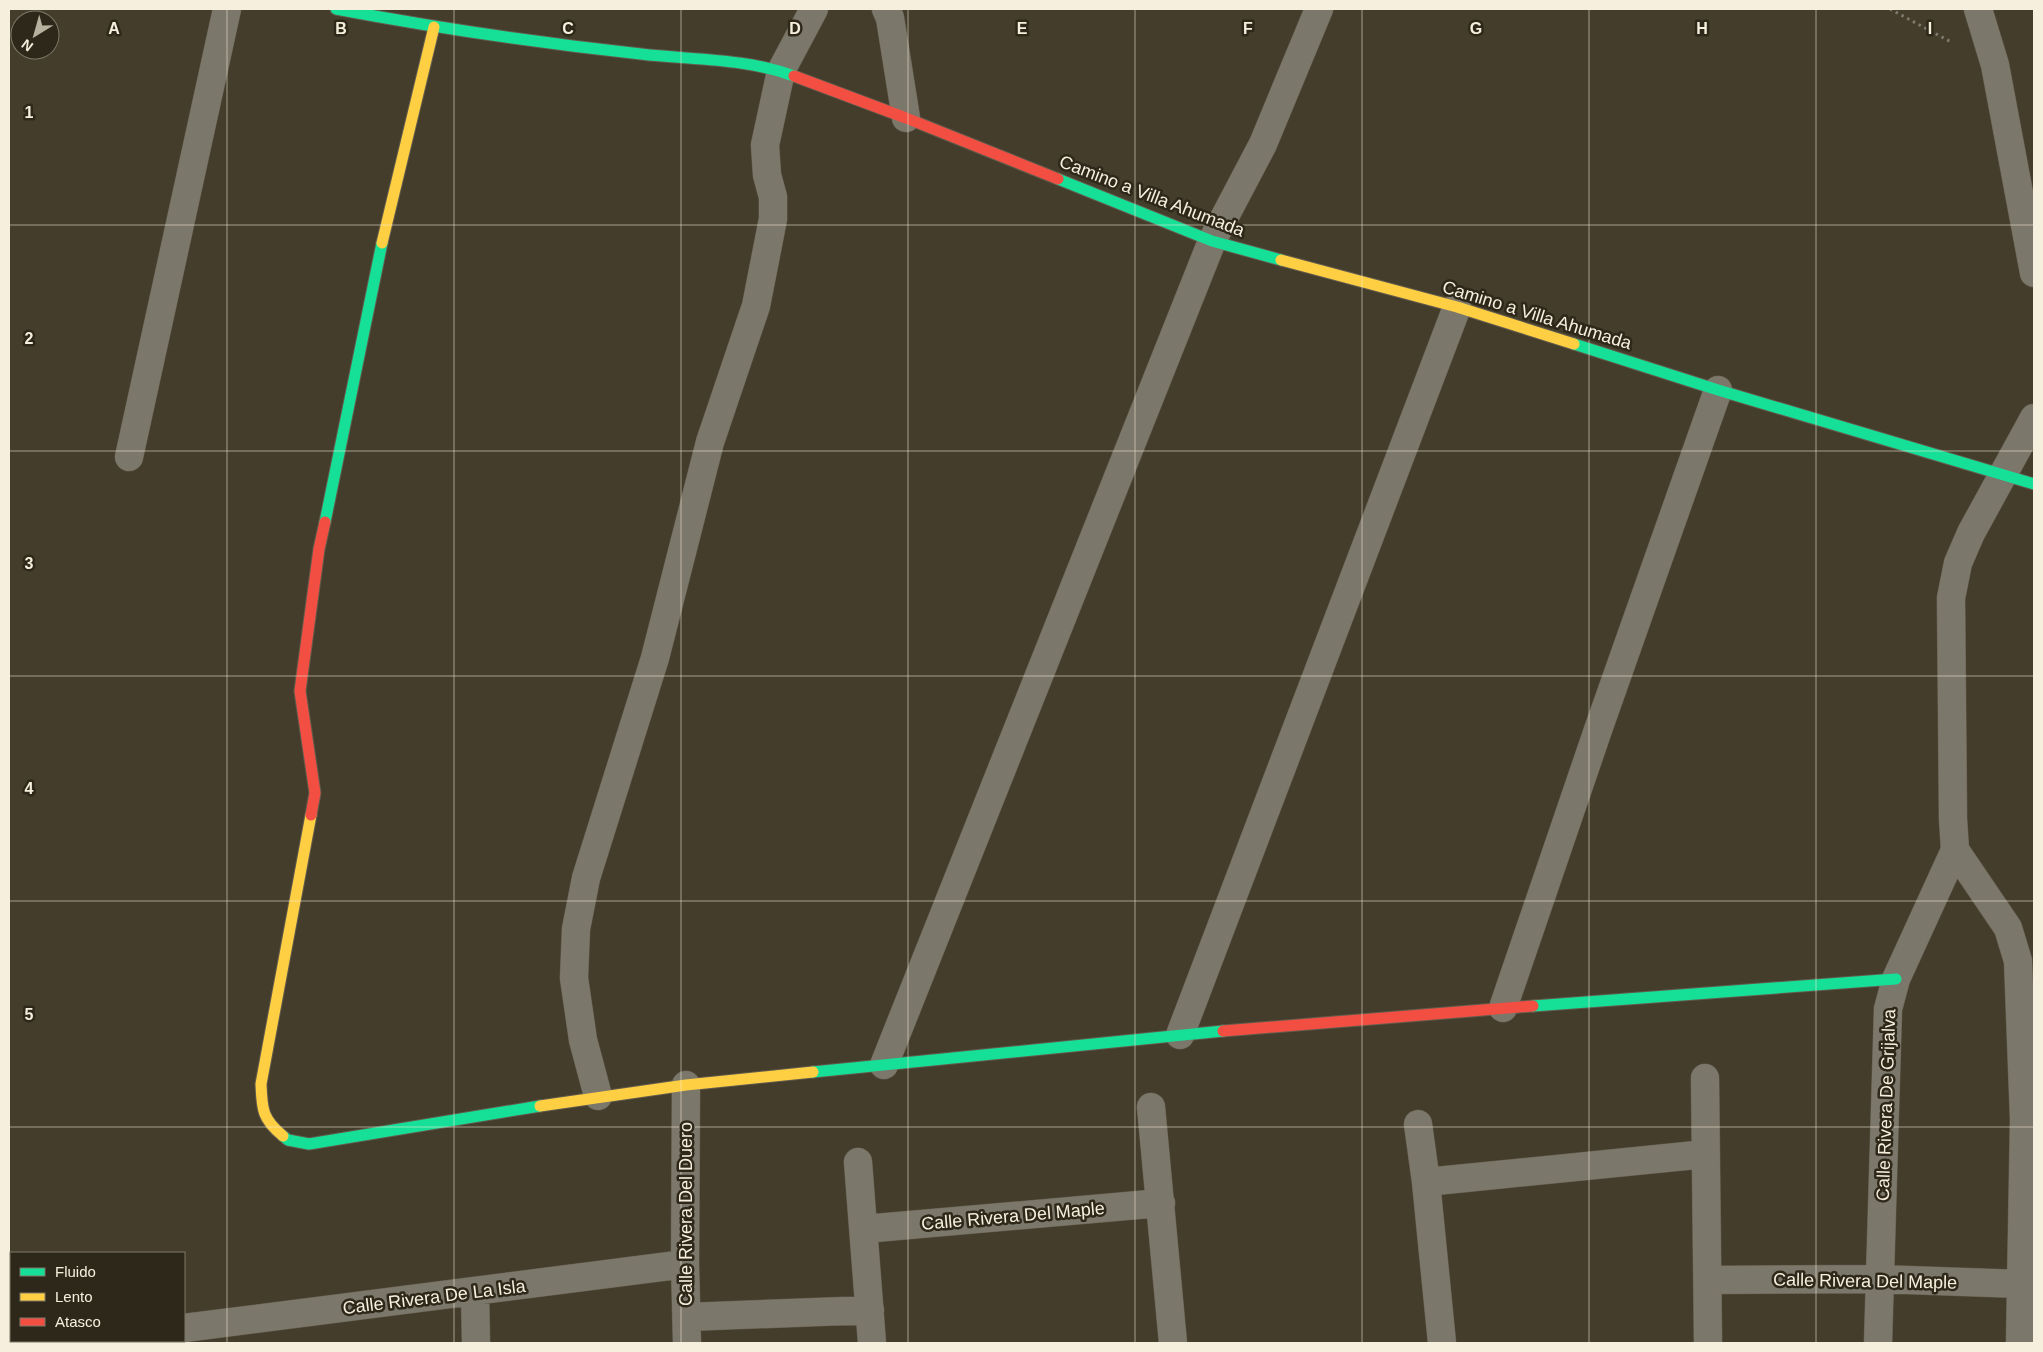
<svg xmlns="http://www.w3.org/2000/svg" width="2043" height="1352" font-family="Arial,sans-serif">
<rect width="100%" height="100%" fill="#443d2c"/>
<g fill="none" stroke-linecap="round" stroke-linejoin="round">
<defs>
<path id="street" d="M 886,9 L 890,18 L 906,118
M 1978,9 L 1995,65 L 2034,273
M 129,457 L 227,9
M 1503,1008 L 1599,727 L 1718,390
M 1180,1035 L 1457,307
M 884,1065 L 1212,241 L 1263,144 L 1319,9
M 1705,1078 L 1708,1343
M 686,1085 L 685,1264 L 687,1343
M 598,1096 L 583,1040 L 574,978 L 576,929 L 586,878 L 655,658 L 710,442 L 756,306 L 773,219 L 773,197 L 767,175 L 765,145 L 781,71 L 814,9
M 1151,1107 L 1173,1343
M 1418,1124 L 1426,1182 L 1442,1343
M 858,1162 L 872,1343
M 1426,1182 L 1706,1154
M 864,1229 L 1161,1203
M 1708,1280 L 1879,1279 L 2021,1284
M 475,1292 L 476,1343
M 687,1317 L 870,1310
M 184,1328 L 685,1264
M 56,1343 L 80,1341
M 107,1343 L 107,1341
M 1878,1343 L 1888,1009 L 1896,979 L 1955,850
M 2020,1343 L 2024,1119 L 2018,961 L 2008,928 L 1955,850 L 1953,819 L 1951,598 L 1958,563 L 1971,533 L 2034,418"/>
<path id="fast" d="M 336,9 C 437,28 539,43 641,54 C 691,60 746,58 794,76
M 1058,179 L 1212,241 L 1281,260
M 1574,344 L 1718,390 L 2034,484
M 325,522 L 382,243
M 1533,1006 L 1896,979
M 813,1072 L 1223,1031
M 283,1136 L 288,1140 L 309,1144 L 540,1106"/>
<path id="slow" d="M 382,243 L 434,27
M 1281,260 L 1457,307 L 1574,344
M 540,1106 L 686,1085 L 813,1072
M 283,1136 C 262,1119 262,1109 261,1084 L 311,815"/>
<path id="jam" d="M 794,76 L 906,118 L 1058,179
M 311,815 L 315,793 L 300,691 L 319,549 L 325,522
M 1223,1031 L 1533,1006"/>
</defs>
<use href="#street" stroke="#625c4d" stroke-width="29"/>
<use href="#fast" stroke="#625c4d" stroke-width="13"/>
<use href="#slow" stroke="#625c4d" stroke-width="13"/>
<use href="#jam" stroke="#625c4d" stroke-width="13"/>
<path stroke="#7f796e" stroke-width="3" stroke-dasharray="2.5 4" stroke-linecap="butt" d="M 1890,9 L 1951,42"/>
<use href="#street" stroke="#7c776b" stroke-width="28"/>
<use href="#fast" stroke="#16e098" stroke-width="11"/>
<use href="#slow" stroke="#ffcf43" stroke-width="11"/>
<use href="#jam" stroke="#f24e42" stroke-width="11"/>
</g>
<path fill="none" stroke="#f7efdd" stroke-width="1" stroke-opacity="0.55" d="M 227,9 L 227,1343M 454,9 L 454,1343M 681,9 L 681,1343M 908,9 L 908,1343M 1135,9 L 1135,1343M 1362,9 L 1362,1343M 1589,9 L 1589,1343M 1816,9 L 1816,1343M 9,225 L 2034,225M 9,451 L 2034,451M 9,676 L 2034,676M 9,901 L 2034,901M 9,1127 L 2034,1127"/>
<g text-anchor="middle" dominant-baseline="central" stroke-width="5" stroke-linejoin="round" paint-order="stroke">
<g font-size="18" fill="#f7efdd" stroke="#2e281a">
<text transform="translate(1152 196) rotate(21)">Camino a Villa Ahumada</text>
<text transform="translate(1537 315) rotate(17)">Camino a Villa Ahumada</text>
<text transform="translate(1886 1105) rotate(-88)">Calle Rivera De Grijalva</text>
<text transform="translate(686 1214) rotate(-90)">Calle Rivera Del Duero</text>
<text transform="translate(1013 1216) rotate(-5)">Calle Rivera Del Maple</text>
<text transform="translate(1865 1281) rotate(1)">Calle Rivera Del Maple</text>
<text transform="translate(434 1297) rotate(-7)">Calle Rivera De La Isla</text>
</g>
</g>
<g font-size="16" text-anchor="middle" font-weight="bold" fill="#f7efdd" stroke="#2e281a" stroke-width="5" stroke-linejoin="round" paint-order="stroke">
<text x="114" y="34">A</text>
<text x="341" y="34">B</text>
<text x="568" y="34">C</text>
<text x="795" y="34">D</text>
<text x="1022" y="34">E</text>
<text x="1248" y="34">F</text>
<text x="1476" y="34">G</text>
<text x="1702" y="34">H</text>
<text x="1930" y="34">I</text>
<text x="29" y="118">1</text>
<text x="29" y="344">2</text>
<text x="29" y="569">3</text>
<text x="29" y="794">4</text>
<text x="29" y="1020">5</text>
</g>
<rect width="2043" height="1352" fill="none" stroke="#f7efdd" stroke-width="20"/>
<rect x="10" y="1252" width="175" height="90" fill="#2e281a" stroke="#7e7868"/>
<rect x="20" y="1268" width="25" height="8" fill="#16e098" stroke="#7e7868"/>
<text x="55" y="1277" font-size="15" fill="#f7efdd">Fluido</text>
<rect x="20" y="1293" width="25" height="8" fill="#ffcf43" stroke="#7e7868"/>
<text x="55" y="1302" font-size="15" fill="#f7efdd">Lento</text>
<rect x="20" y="1318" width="25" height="8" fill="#f24e42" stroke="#7e7868"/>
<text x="55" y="1327" font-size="15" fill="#f7efdd">Atasco</text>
<g transform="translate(35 35) rotate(217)"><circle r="24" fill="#2e281a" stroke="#7e7868"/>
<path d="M0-4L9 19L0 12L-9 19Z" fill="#b8b19f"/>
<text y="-8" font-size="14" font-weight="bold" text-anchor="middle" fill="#f7efdd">N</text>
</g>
</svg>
